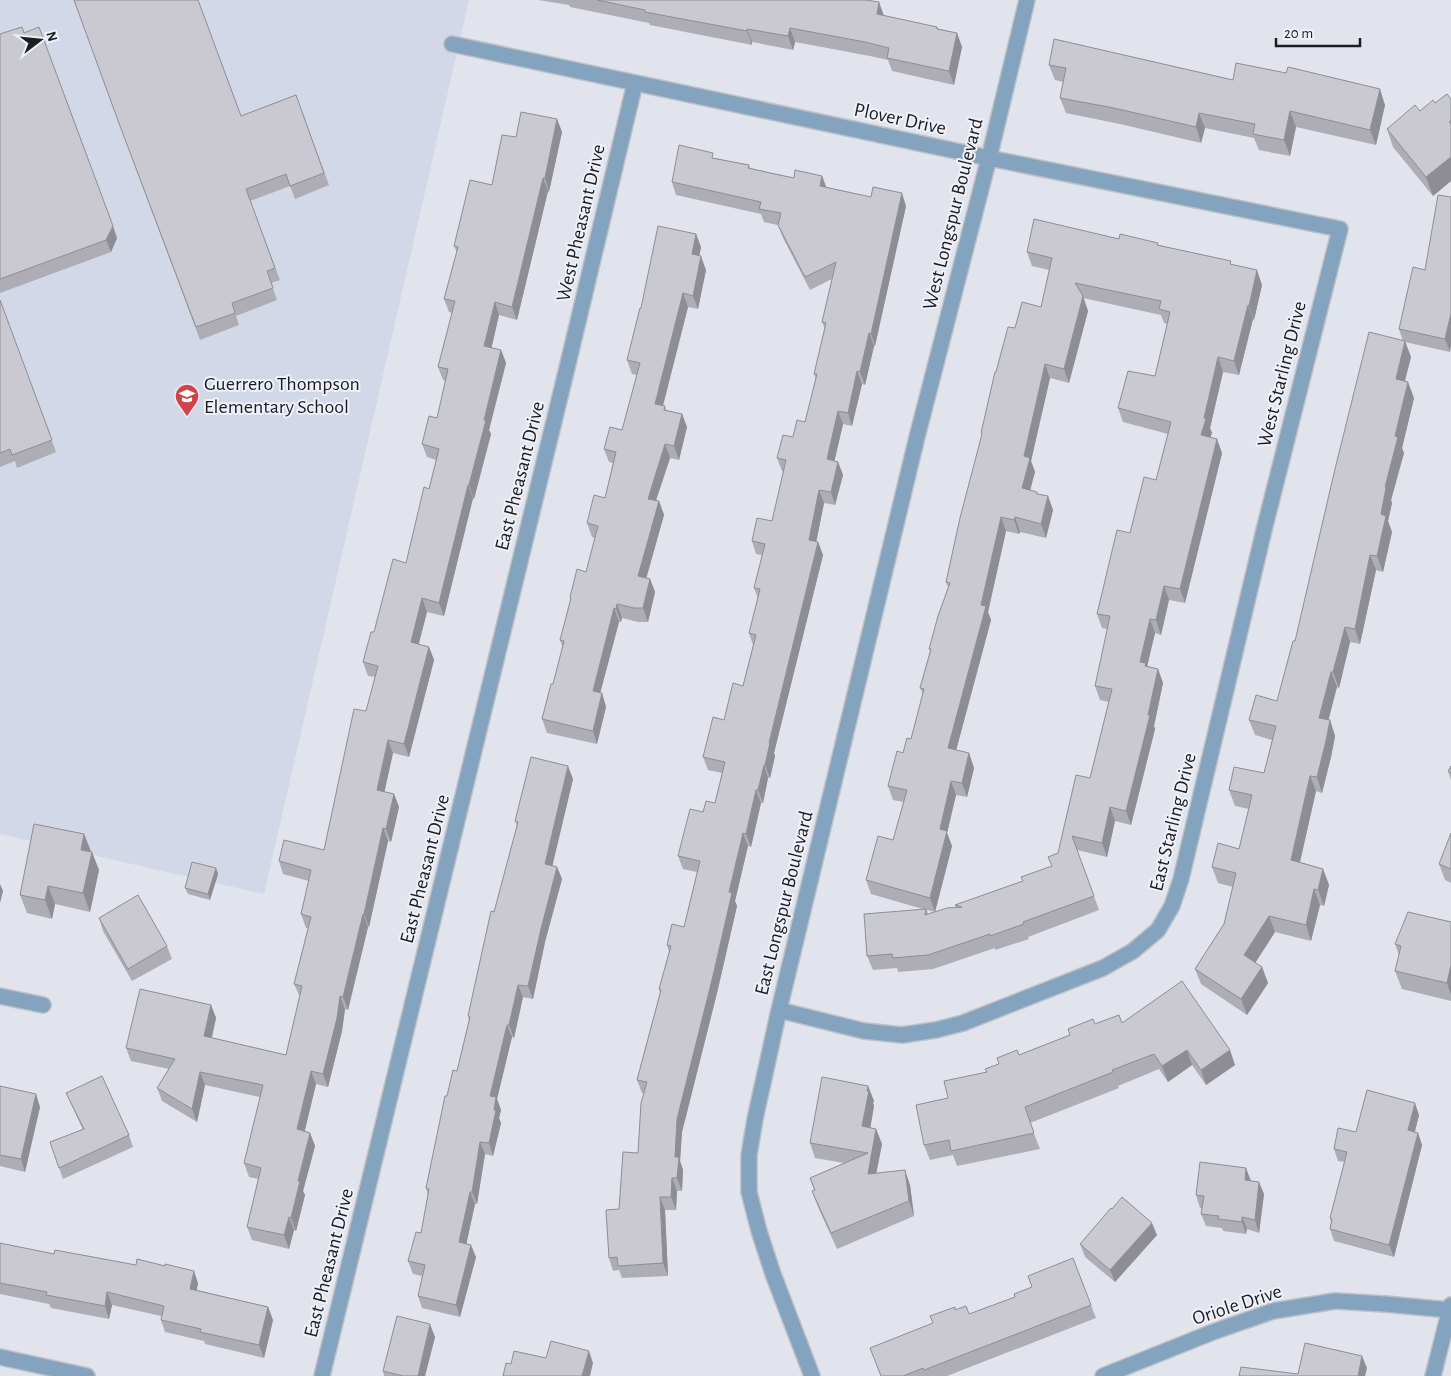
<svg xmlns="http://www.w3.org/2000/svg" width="1451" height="1376" font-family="'Alegreya Sans',sans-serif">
<rect width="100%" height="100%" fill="#e1e4ec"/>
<path fill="#d2d8e7" d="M 0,0 L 469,0 L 264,894 L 0,834 Z"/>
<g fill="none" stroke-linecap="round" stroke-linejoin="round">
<defs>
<path id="street" d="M 452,44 L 989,158 L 1340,229 L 1264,530 L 1181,879 L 1172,906 L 1158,930 L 1133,951 L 1103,968 L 963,1023 L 936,1030 L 902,1035 L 864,1031 L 779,1010
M 0,996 L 43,1005
M 0,1357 L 87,1376
M 322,1376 L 566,372 L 635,83
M 812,1376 L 773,1274 L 759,1231 L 749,1192 L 749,1155 L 755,1119 L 779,1010 L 917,437 L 989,158 L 1027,0
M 1103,1376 L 1213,1332 L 1273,1311 L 1335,1301 L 1385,1304 L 1450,1310
M 1433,1376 L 1451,1305"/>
</defs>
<use href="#street" stroke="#bec0c7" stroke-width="18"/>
<use href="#street" stroke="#84a3bf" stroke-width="15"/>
</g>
<path fill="#aeadb5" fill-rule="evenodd" d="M 538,0 L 866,0 L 884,16 L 957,33 L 962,47 L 954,85 L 892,71 L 888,60 L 870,56 L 795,42 L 793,50 L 752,42 L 752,45 L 650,25 L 649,23 L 570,7 L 569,5 Z
M 24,33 L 117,238 L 111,252 L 0,293 L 0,34 Z
M 1049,65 L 1233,80 L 1385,105 L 1376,145 L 1296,127 L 1290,156 L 1259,150 L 1254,138 L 1205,128 L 1201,143 L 1120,124 L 1066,113 L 1060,98 L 1063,82 L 1055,80 Z
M 296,95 L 329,185 L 295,199 L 290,186 L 250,201 L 280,280 L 271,283 L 277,300 L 236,316 L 239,325 L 200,340 L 120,126 L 241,116 Z
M 1451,99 L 1451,181 L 1433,196 L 1393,147 L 1387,129 L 1435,103 Z
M 557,119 L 562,132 L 549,192 L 548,191 L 517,320 L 499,315 L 491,348 L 501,350 L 506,363 L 489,430 L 491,434 L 474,499 L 473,498 L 444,616 L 427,612 L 418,644 L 429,647 L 434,660 L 409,757 L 393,753 L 384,792 L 394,794 L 399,807 L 391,842 L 388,841 L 369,927 L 368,927 L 348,1010 L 345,1009 L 342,1031 L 328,1087 L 316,1084 L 304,1131 L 310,1133 L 315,1146 L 303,1191 L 305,1195 L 296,1231 L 294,1230 L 289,1249 L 252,1240 L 247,1227 L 258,1179 L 249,1177 L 244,1163 L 260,1097 L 205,1085 L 197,1122 L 162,1101 L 157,1088 L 169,1069 L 131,1061 L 126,1048 L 211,1005 L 216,1018 L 212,1038 L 286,1055 L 300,997 L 294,984 L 308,928 L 306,928 L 301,914 L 309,881 L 283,874 L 279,861 L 324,850 L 366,711 L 375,677 L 368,676 L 363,662 L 374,632 L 406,563 L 429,489 L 436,460 L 427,457 L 422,444 L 437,418 L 446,381 L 443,380 L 438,367 L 452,313 L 449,312 L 444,299 L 457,252 L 454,246 L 492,185 L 516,137 Z
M 715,158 L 749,165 L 750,168 L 794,178 L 822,176 L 826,187 L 906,206 L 875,346 L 874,346 L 865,385 L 862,384 L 852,426 L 843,424 L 834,461 L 838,462 L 843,475 L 835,505 L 824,503 L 816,542 L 818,542 L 823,555 L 774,753 L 775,756 L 770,778 L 768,778 L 763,803 L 761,803 L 751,847 L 748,846 L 735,901 L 737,906 L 717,993 L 682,1132 L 680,1161 L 683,1170 L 682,1191 L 677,1191 L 676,1210 L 665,1210 L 668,1276 L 622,1278 L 619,1270 L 613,1271 L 609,1258 L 619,1209 L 638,1153 L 644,1093 L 642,1093 L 637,1080 L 660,993 L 659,989 L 669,952 L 667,945 L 684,927 L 697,872 L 683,869 L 678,856 L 703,812 L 715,803 L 722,773 L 708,770 L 703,757 L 743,686 L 753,645 L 749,633 L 758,598 L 754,588 L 762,555 L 756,554 L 752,541 L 772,521 L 784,472 L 782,471 L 777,458 L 805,422 L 816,379 L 814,374 L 825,329 L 822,322 L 832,279 L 810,290 L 783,238 L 778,225 L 764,222 L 761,214 L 676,195 L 672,182 Z
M 696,234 L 701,247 L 699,256 L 706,270 L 698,309 L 688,307 L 663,406 L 665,406 L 666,410 L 682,414 L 687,427 L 679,460 L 670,458 L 656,501 L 659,501 L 664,515 L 646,578 L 650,579 L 655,592 L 648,622 L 638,622 L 622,618 L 621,622 L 619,622 L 600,693 L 602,693 L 606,707 L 597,744 L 547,733 L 542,719 L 553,684 L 563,648 L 560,640 L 571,599 L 570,597 L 586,572 L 595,538 L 592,537 L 587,523 L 605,498 L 613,463 L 609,462 L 604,449 L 622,430 L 637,375 L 632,374 L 627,360 L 641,308 Z
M 1119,239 L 1159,245 L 1232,265 L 1262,285 L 1254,320 L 1253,319 L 1239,375 L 1223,372 L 1210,428 L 1212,433 L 1210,437 L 1222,453 L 1185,603 L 1169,600 L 1161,635 L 1155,633 L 1147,666 L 1158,669 L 1163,683 L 1154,726 L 1155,729 L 1131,825 L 1115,821 L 1107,857 L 1077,850 L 1099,910 L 1028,937 L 1029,939 L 995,950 L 995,948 L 933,969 L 898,972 L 897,968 L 873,970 L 867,956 L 926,910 L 871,894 L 866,880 L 893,840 L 904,802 L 893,800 L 888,786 L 903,753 L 911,739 L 923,694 L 920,688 L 930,651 L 929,649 L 948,587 L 946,582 L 982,436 L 981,433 L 996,372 L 1015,328 L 1041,307 L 1049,270 L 1032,266 L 1027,252 ZM 1083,298 L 1161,315 L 1164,323 L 1168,324 L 1155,376 L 1118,408 L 1123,422 L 1168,434 L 1156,480 L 1130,533 L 1097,614 L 1102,628 L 1108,629 L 1095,686 L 1100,700 L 1109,702 L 1090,778 L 1058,853 L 1052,866 L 1023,881 L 955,905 L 956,907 L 935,912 L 952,846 L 947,833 L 956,795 L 967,797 L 974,768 L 969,753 L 956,750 L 991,620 L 988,612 L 1006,531 L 1019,534 L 1020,532 L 1046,538 L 1053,510 L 1048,496 L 1038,494 L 1030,490 L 1035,472 L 1031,461 L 1050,378 L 1069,383 L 1088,311 ZM 927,910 L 935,912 L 928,914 Z
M 1425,270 L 1450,352 L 1405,342 L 1411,357 L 1405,381 L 1414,398 L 1402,448 L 1404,453 L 1391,500 L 1392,503 L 1388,521 L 1392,532 L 1383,572 L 1376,570 L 1360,644 L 1350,642 L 1339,688 L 1337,687 L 1328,720 L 1330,720 L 1335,736 L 1331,757 L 1322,793 L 1316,791 L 1300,862 L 1323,869 L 1329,885 L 1324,906 L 1320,905 L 1311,941 L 1275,932 L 1255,963 L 1262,967 L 1268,983 L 1247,1015 L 1201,984 L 1195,969 L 1224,924 L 1233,887 L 1218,883 L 1212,867 L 1239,849 L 1249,809 L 1235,806 L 1229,790 L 1264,773 L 1272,740 L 1255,735 L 1249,720 L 1277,701 L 1295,641 L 1403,341 L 1399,329 Z
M 0,300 L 56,452 L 17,468 L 15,461 L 0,467 Z
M 1451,766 L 1451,780 L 1448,771 Z
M 573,779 L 552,865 L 557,867 L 562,879 L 545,942 L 533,999 L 523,997 L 514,1038 L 512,1037 L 497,1099 L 501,1110 L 499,1118 L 501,1123 L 493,1156 L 485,1154 L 477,1204 L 475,1204 L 466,1244 L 476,1257 L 460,1317 L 422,1308 L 418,1296 L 422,1276 L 413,1274 L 408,1261 L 421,1233 L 428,1195 L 426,1188 L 447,1096 L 457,1071 L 469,1021 L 468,1016 L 517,826 L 515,821 Z
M 1451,833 L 1451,883 L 1445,880 L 1439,864 Z
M 84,834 L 99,870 L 90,912 L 55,904 L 52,919 L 27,913 L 20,895 Z
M 216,868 L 218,874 L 210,900 L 188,894 L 185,888 Z
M 99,918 L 167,946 L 172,959 L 132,981 L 103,931 Z
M 1451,922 L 1451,1001 L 1402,989 L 1395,971 L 1399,955 L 1395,944 Z
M 1122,1023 L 1235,1065 L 1206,1085 L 1192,1065 L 1168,1082 L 1159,1069 L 1118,1086 L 1119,1088 L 1030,1123 L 1040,1149 L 957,1166 L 953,1155 L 930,1160 L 924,1145 L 948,1098 L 999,1064 L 1019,1055 L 1070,1035 L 1095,1024 Z
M 0,1086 L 40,1107 L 25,1172 L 0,1166 Z
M 868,1086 L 874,1101 L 873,1103 L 874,1106 L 870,1128 L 876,1129 L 882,1144 L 876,1173 L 910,1185 L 914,1216 L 837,1249 L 818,1207 L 812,1191 L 814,1190 L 810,1178 L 844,1163 L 815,1158 L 810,1143 Z
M 66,1093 L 129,1135 L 133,1147 L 63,1179 L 50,1142 L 83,1130 L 71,1104 Z
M 1419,1115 L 1415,1132 L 1418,1133 L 1422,1145 L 1394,1257 L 1334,1241 L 1330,1229 L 1331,1222 L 1330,1218 L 1345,1162 L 1338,1161 L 1334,1149 L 1356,1132 Z
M 1251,1180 L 1264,1194 L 1259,1233 L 1247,1229 L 1246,1234 L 1223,1231 L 1222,1228 L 1206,1226 L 1201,1214 L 1202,1208 L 1200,1208 L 1196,1195 Z
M 1157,1235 L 1115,1282 L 1085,1257 L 1080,1244 Z
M 0,1243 L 198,1283 L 197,1290 L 268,1307 L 273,1320 L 264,1358 L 205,1344 L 204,1341 L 165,1332 L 161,1320 L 161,1316 L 112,1305 L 109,1319 L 51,1308 L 49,1304 L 0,1294 Z
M 1028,1276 L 1091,1305 L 1096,1318 L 947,1376 L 881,1376 L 933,1323 L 969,1314 L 1015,1297 L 1032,1287 Z
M 435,1337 L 425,1376 L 384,1376 L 383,1371 Z"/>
<path fill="#8d8d93" d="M 879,2 L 884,16 L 877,14 Z
M 790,28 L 795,42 L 793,50 L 788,36 Z
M 747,29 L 752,42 L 752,45 L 747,31 Z
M 957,33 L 962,47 L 954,85 L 949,71 Z
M 1380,89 L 1385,105 L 1376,145 L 1370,130 Z
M 1290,111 L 1296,127 L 1290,156 L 1284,140 Z
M 1199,113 L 1205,128 L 1201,143 L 1196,127 Z
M 557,119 L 562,132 L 549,192 L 545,178 Z
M 1451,157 L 1451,181 L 1433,196 L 1426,177 Z
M 822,176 L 827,189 L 820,186 Z
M 543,178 L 548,191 L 517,320 L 512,307 Z
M 902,193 L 906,206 L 875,346 L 871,334 Z
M 113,226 L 117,238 L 111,252 L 106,240 Z
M 696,234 L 701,247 L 697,268 L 692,254 Z
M 701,256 L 706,270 L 698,309 L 693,296 Z
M 1257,270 L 1262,285 L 1254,320 L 1249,306 Z
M 683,293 L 688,307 L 660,417 L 655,404 Z
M 1083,296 L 1088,311 L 1069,383 L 1064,369 Z
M 495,302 L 499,315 L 489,359 L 484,346 Z
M 1248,305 L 1253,319 L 1239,375 L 1234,361 Z
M 1451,313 L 1451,345 L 1450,352 L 1445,339 Z
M 869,333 L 874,346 L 865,385 L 860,372 Z
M 1405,341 L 1411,357 L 1401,395 L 1396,379 Z
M 501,350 L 506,363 L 489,430 L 491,434 L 474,499 L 469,485 Z
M 1218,357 L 1223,372 L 1210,428 L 1212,433 L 1206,449 L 1201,435 L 1204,418 Z
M 1045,364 L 1050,378 L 1031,461 L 1035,472 L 1027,502 L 1022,488 L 1024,456 Z
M 857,371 L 862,384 L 852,426 L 848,413 Z
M 1408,382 L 1414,398 L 1402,448 L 1404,453 L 1391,500 L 1392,503 L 1388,521 L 1392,532 L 1383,572 L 1377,556 L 1381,514 L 1385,487 L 1395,436 Z
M 838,411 L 843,424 L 832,472 L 827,459 Z
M 682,414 L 687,427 L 679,460 L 674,446 Z
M 1217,439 L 1222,453 L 1185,603 L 1180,589 Z
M 665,444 L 670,458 L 652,512 L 648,499 Z
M 838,462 L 843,475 L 835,505 L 831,492 Z
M 468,485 L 473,498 L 444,616 L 439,603 Z
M 819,490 L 824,503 L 814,553 L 809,540 Z
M 1048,496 L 1053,510 L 1046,538 L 1041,524 Z
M 659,501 L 664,515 L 643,590 L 638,576 Z
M 1001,517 L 1006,531 L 988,612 L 991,620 L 953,762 L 948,748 Z
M 1015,517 L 1020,532 L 1019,534 L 1014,520 Z
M 818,542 L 823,555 L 774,753 L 775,756 L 770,778 L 765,765 L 769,743 Z
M 1370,555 L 1376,570 L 1360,644 L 1355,629 Z
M 650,579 L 655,592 L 648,622 L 643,608 Z
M 1164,586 L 1169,600 L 1161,635 L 1156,620 Z
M 422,598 L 427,612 L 416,655 L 411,642 Z
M 617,604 L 622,618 L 621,622 L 616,609 Z
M 614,608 L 619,622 L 597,705 L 593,691 Z
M 1150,619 L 1155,633 L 1147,667 L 1140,662 Z
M 1345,627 L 1350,642 L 1339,688 L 1333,672 Z
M 429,647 L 434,660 L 409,757 L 404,744 Z
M 1158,669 L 1163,683 L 1154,726 L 1155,729 L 1131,825 L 1126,811 Z
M 1331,672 L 1337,687 L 1325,733 L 1319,718 Z
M 602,693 L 606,707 L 597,744 L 593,731 Z
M 1330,720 L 1335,736 L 1331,757 L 1322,793 L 1317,777 Z
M 388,740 L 393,753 L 382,803 L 377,790 Z
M 969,753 L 974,768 L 967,797 L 962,783 Z
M 764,765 L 768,778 L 763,803 L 758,790 Z
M 568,766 L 573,779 L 550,876 L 545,864 Z
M 1310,776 L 1316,791 L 1297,875 L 1291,860 Z
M 951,781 L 956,795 L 947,833 L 952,846 L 935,912 L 930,898 L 940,829 Z
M 756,790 L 761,803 L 751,847 L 746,834 Z
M 394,794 L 399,807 L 391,842 L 386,829 Z
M 1110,807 L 1115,821 L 1107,857 L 1102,843 Z
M 383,828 L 388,841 L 369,927 L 364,914 Z
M 743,833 L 748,846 L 735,901 L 737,906 L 717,993 L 682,1132 L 680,1161 L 683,1170 L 682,1191 L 677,1178 L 675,1157 L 677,1119 L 729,892 Z
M 84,834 L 91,852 L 81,850 Z
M 92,852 L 99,870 L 90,912 L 83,893 Z
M 557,867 L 562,879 L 545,942 L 533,999 L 528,986 L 541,929 Z
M 216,868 L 218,874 L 210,900 L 208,894 Z
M 1323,869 L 1329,885 L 1324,906 L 1318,890 Z
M 0,884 L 3,891 L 0,903 Z
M 48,886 L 55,904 L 52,919 L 45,900 Z
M 1314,889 L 1320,905 L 1311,941 L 1306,925 Z
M 363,914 L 368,927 L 348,1010 L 343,997 Z
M 1269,916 L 1275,932 L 1250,971 L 1244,955 Z
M 1451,965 L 1451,995 L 1447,983 Z
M 1262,967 L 1268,983 L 1247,1015 L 1241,999 Z
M 518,985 L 523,997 L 514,1038 L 509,1025 Z
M 340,996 L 345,1009 L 342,1031 L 328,1087 L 323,1074 Z
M 211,1005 L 216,1018 L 209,1049 L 204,1036 Z
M 507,1025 L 512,1037 L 497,1099 L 501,1110 L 499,1118 L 501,1123 L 493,1156 L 489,1143 L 490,1096 Z
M 1187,1050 L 1192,1065 L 1168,1082 L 1162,1066 Z
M 1230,1050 L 1235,1065 L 1206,1085 L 1201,1070 Z
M 311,1071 L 316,1084 L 302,1143 L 297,1129 Z
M 200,1072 L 205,1085 L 197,1122 L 192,1109 Z
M 868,1086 L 874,1101 L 873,1103 L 874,1106 L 868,1141 L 862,1126 Z
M 36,1094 L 40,1107 L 25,1172 L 21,1159 Z
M 1415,1103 L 1419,1115 L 1412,1142 L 1408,1130 Z
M 876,1129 L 882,1144 L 873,1190 L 868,1174 Z
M 310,1133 L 315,1146 L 303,1191 L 305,1195 L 296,1231 L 291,1218 L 298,1181 Z
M 1418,1133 L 1422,1145 L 1394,1257 L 1389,1245 Z
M 480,1142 L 485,1154 L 477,1204 L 472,1192 Z
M 1246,1168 L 1251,1181 L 1245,1180 Z
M 905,1170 L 910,1185 L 914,1216 L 909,1201 Z
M 672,1178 L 677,1191 L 676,1210 L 671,1197 Z
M 1259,1182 L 1264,1194 L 1259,1233 L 1255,1220 Z
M 470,1192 L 475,1204 L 464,1255 L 459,1242 Z
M 660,1197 L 665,1210 L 668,1276 L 663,1263 Z
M 289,1217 L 294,1230 L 289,1249 L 284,1235 Z
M 1242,1217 L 1247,1229 L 1246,1234 L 1242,1222 Z
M 1152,1223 L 1157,1235 L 1115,1282 L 1110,1270 Z
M 471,1245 L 476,1257 L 460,1317 L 456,1305 Z
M 194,1271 L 198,1283 L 194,1301 L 190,1289 Z
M 107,1292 L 112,1305 L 109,1319 L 105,1306 Z
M 268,1307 L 273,1320 L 264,1358 L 259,1345 Z
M 430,1324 L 435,1337 L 425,1376 L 418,1376 Z
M 589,1351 L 593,1363 L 590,1376 L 582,1376 Z
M 1362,1356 L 1367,1368 L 1365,1376 L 1358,1376 Z"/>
<path fill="#cac9d2" stroke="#8d8d93" d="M 74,0 L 198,0 L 241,116 L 296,95 L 324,173 L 290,186 L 286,174 L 246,189 L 275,268 L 267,271 L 273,288 L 232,303 L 235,313 L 196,327 L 120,126 Z
M 597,0 L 866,0 L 879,2 L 877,14 L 937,27 L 937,29 L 957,33 L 949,71 L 887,58 L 889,48 L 865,42 L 790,28 L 788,36 L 747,29 L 747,31 L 645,12 L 645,10 Z
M 22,27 L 24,33 L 39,27 L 113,226 L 106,240 L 0,279 L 0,34 Z
M 1054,39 L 1233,80 L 1236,63 L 1286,73 L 1288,67 L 1380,89 L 1370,130 L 1290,111 L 1284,140 L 1253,134 L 1255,124 L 1199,113 L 1196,127 L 1114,108 L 1060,98 L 1066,68 L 1049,65 Z
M 1447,94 L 1451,99 L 1451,121 L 1449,122 L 1451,124 L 1451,157 L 1426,177 L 1387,129 L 1415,105 L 1420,111 L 1433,100 L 1435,103 Z
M 521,112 L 557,119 L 545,178 L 543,178 L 512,307 L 495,302 L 484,346 L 501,350 L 484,420 L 486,420 L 469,485 L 468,485 L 439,603 L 422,598 L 411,642 L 429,647 L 404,744 L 388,740 L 377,790 L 394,794 L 386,829 L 383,828 L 364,914 L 363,914 L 343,997 L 340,996 L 337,1018 L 323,1074 L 311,1071 L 297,1129 L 310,1133 L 298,1181 L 300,1181 L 291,1218 L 289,1217 L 284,1235 L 247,1227 L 261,1168 L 244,1163 L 263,1085 L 200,1072 L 192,1109 L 157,1088 L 175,1059 L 126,1048 L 140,989 L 211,1005 L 204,1036 L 286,1055 L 302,986 L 294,984 L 311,917 L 301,914 L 311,870 L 279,861 L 284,840 L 324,850 L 354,709 L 366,711 L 378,666 L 363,662 L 371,632 L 374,632 L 393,559 L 406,563 L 424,487 L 429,489 L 439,449 L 422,444 L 429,416 L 437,418 L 448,369 L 438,367 L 455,301 L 444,299 L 458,247 L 454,246 L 470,180 L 492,185 L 502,135 L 516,137 Z
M 679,145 L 713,153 L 712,158 L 749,165 L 748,168 L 770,173 L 794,178 L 795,170 L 822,176 L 820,186 L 871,197 L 873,187 L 902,193 L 871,334 L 869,333 L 860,372 L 857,371 L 848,413 L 838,411 L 827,459 L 838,462 L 831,492 L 819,490 L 809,540 L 818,542 L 769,743 L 770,743 L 765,765 L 764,765 L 758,790 L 756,790 L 746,834 L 743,833 L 729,892 L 732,893 L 712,980 L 677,1119 L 675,1157 L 679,1157 L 677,1178 L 672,1178 L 671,1197 L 660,1197 L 663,1263 L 618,1266 L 617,1257 L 609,1258 L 606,1210 L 619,1209 L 623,1152 L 638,1153 L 641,1103 L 647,1082 L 637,1080 L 661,990 L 659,989 L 671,946 L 667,945 L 672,924 L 684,927 L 700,861 L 678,856 L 690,809 L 703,812 L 706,801 L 715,803 L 725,762 L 703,757 L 713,717 L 724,720 L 733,683 L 743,686 L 756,635 L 749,633 L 760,589 L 754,588 L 765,544 L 752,541 L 757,518 L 772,521 L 786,460 L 777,458 L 783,435 L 793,437 L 797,420 L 805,422 L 817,374 L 814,374 L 826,323 L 822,322 L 836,262 L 805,277 L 778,225 L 781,213 L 759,209 L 761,202 L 672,182 Z
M 1438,195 L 1451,197 L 1451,313 L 1445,339 L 1399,329 L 1413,267 L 1425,270 Z
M 1034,219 L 1119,239 L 1120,234 L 1158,243 L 1157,245 L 1231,261 L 1230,264 L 1257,270 L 1249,306 L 1248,305 L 1234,361 L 1218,357 L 1204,418 L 1206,419 L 1201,435 L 1217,439 L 1180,589 L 1164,586 L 1156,620 L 1150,619 L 1140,662 L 1146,663 L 1145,666 L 1158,669 L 1148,715 L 1150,715 L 1126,811 L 1110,807 L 1102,843 L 1072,836 L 1094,896 L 1023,922 L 1024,924 L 990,936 L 990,934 L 928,955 L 893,958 L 892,954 L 867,956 L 864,914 L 926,909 L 925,915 L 947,908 L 962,907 L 955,905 L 1023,881 L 1021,877 L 1052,866 L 1048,857 L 1058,853 L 1076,775 L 1090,778 L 1112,689 L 1095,686 L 1110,616 L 1097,614 L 1117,530 L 1130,533 L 1144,477 L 1156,480 L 1171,422 L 1118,408 L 1128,371 L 1155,376 L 1170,312 L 1159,309 L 1161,301 L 1075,283 L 1083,296 L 1064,369 L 1045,364 L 1024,456 L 1030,458 L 1022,488 L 1037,492 L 1037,494 L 1048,496 L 1041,524 L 1015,517 L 1014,520 L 1001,517 L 981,605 L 986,606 L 948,748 L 969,753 L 962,783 L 951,781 L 940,829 L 947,831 L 930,898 L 866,880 L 878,836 L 893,840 L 907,790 L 888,786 L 897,751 L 903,753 L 907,738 L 911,739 L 924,689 L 920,688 L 931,649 L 929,649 L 938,616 L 950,583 L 946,582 L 960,518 L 982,434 L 981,433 L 995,372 L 996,372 L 1008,327 L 1015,328 L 1022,302 L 1041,307 L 1052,258 L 1027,252 Z
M 658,226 L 696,234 L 692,254 L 701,256 L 693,296 L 683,293 L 655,404 L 665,406 L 664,410 L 682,414 L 674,446 L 665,444 L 648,499 L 659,501 L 638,576 L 650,579 L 643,608 L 634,608 L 617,604 L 616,609 L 614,608 L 593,691 L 602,693 L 593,731 L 542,719 L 551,684 L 553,684 L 564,641 L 560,640 L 571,598 L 570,597 L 577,569 L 586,572 L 598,526 L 587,523 L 594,495 L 605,498 L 616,452 L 604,449 L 610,427 L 622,430 L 640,363 L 627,360 L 640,308 L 641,308 Z
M 0,300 L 52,440 L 12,455 L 10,449 L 0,453 Z
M 1369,332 L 1405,341 L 1396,379 L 1408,382 L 1395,436 L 1398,437 L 1385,487 L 1386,488 L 1381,514 L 1386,516 L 1377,556 L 1370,555 L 1355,629 L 1345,627 L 1333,672 L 1331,672 L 1319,718 L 1330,720 L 1326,741 L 1317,777 L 1310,776 L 1291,860 L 1323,869 L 1318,890 L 1314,889 L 1306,925 L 1269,916 L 1244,955 L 1262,967 L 1241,999 L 1195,969 L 1224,924 L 1236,873 L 1212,867 L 1218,843 L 1239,849 L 1252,795 L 1229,790 L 1234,767 L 1264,773 L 1276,726 L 1249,720 L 1256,695 L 1277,701 L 1293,641 L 1295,641 L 1335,469 Z
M 531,757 L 568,766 L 545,864 L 557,867 L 541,929 L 528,986 L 518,985 L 509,1025 L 507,1025 L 490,1096 L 496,1097 L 494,1110 L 496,1110 L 489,1143 L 480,1142 L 472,1192 L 470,1192 L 459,1242 L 471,1245 L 456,1305 L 418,1296 L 425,1265 L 408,1261 L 416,1232 L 421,1233 L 429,1189 L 426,1188 L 445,1096 L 447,1096 L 453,1070 L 457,1071 L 470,1017 L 468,1016 L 491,911 L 494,912 L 518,822 L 515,821 Z
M 1451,766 L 1451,773 L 1448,771 Z
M 34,824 L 84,834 L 81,850 L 92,852 L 83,893 L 48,886 L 45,900 L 20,895 Z
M 1451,833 L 1451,869 L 1439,864 Z
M 192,862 L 216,868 L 208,894 L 185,888 Z
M 138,895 L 167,946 L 128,969 L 99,918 Z
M 1408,912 L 1451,922 L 1451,965 L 1447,983 L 1395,971 L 1401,946 L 1395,944 Z
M 1182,981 L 1230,1050 L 1201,1070 L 1187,1050 L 1162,1066 L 1154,1054 L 1112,1070 L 1113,1072 L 1025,1107 L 1034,1133 L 951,1151 L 949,1140 L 924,1145 L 916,1105 L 948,1098 L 944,1081 L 987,1072 L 985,1069 L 999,1064 L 997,1058 L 1017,1050 L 1019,1055 L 1070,1035 L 1068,1029 L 1093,1019 L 1095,1024 L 1119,1015 L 1122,1023 Z
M 102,1076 L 129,1135 L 59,1168 L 50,1142 L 84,1129 L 66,1093 Z
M 822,1077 L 868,1086 L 867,1091 L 869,1091 L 862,1126 L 876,1129 L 868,1174 L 905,1170 L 909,1201 L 831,1233 L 812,1191 L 815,1190 L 810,1178 L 868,1153 L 810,1143 Z
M 0,1086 L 36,1094 L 21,1159 L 0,1155 Z
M 1367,1090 L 1415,1103 L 1408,1130 L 1418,1133 L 1389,1245 L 1330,1229 L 1332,1219 L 1330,1218 L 1347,1152 L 1334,1149 L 1338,1128 L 1356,1132 Z
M 1200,1162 L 1246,1168 L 1245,1180 L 1259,1182 L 1255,1220 L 1242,1217 L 1242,1222 L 1218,1219 L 1219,1216 L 1201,1214 L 1204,1196 L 1196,1195 Z
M 1122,1197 L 1152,1223 L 1110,1270 L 1080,1244 L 1111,1208 L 1112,1209 Z
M 0,1243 L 54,1254 L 55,1250 L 136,1265 L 137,1259 L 165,1266 L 165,1264 L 194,1271 L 190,1289 L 268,1307 L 259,1345 L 200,1332 L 201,1329 L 161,1320 L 164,1306 L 107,1292 L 105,1306 L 46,1295 L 47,1292 L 0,1283 Z
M 1073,1258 L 1091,1305 L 924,1370 L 923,1368 L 903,1376 L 881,1376 L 870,1348 L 933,1323 L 930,1316 L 955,1307 L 955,1310 L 966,1306 L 969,1314 L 1015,1297 L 1014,1294 L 1032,1287 L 1028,1276 Z
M 397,1316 L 430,1324 L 418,1376 L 403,1376 L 383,1371 Z
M 551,1341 L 589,1351 L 582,1376 L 503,1376 L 506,1363 L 511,1364 L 514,1351 L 546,1358 Z
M 1305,1343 L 1362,1356 L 1358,1376 L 1239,1376 L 1241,1367 L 1298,1374 Z"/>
<defs>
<symbol id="school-pin" viewBox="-11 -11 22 30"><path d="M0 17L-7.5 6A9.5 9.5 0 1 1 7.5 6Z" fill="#d24347" stroke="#eef1f9"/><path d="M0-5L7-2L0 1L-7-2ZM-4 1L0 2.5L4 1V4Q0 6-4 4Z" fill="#fff"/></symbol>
</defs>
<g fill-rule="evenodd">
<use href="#school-pin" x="173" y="382" width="28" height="38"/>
</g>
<g text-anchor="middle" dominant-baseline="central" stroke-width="4" stroke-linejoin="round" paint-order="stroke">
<g font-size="20" fill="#1c1d20" stroke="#eef1f9">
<text transform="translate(900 119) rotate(12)">Plover Drive</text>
<text transform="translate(953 214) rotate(-76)">West Longspur Boulevard</text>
<text transform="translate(581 223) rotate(-77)">West Pheasant Drive</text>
<text transform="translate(1282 374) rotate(-76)">West Starling Drive</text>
<text transform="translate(520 476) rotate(-76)">East Pheasant Drive</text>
<text transform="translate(1173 822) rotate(-76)">East Starling Drive</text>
<text transform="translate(425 869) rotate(-76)">East Pheasant Drive</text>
<text transform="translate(784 903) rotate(-76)">East Longspur Boulevard</text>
<text transform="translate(329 1263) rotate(-76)">East Pheasant Drive</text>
<text transform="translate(1237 1305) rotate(-18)">Oriole Drive</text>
</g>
<g font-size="20" fill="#1c1d20" stroke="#eef1f9" text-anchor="start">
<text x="204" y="384">Guerrero Thompson<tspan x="204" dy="23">Elementary School</tspan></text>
</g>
</g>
<g transform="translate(40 40) rotate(74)" stroke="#eef1f9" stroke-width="4" paint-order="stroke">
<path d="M0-4L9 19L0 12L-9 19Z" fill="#1c1d20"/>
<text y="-8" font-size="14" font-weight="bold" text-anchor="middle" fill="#1c1d20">N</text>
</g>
<path d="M1276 38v8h84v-8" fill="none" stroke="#1c1d20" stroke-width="2.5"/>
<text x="1284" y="38" font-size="15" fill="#1c1d20" stroke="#eef1f9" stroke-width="4" paint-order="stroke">20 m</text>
</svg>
